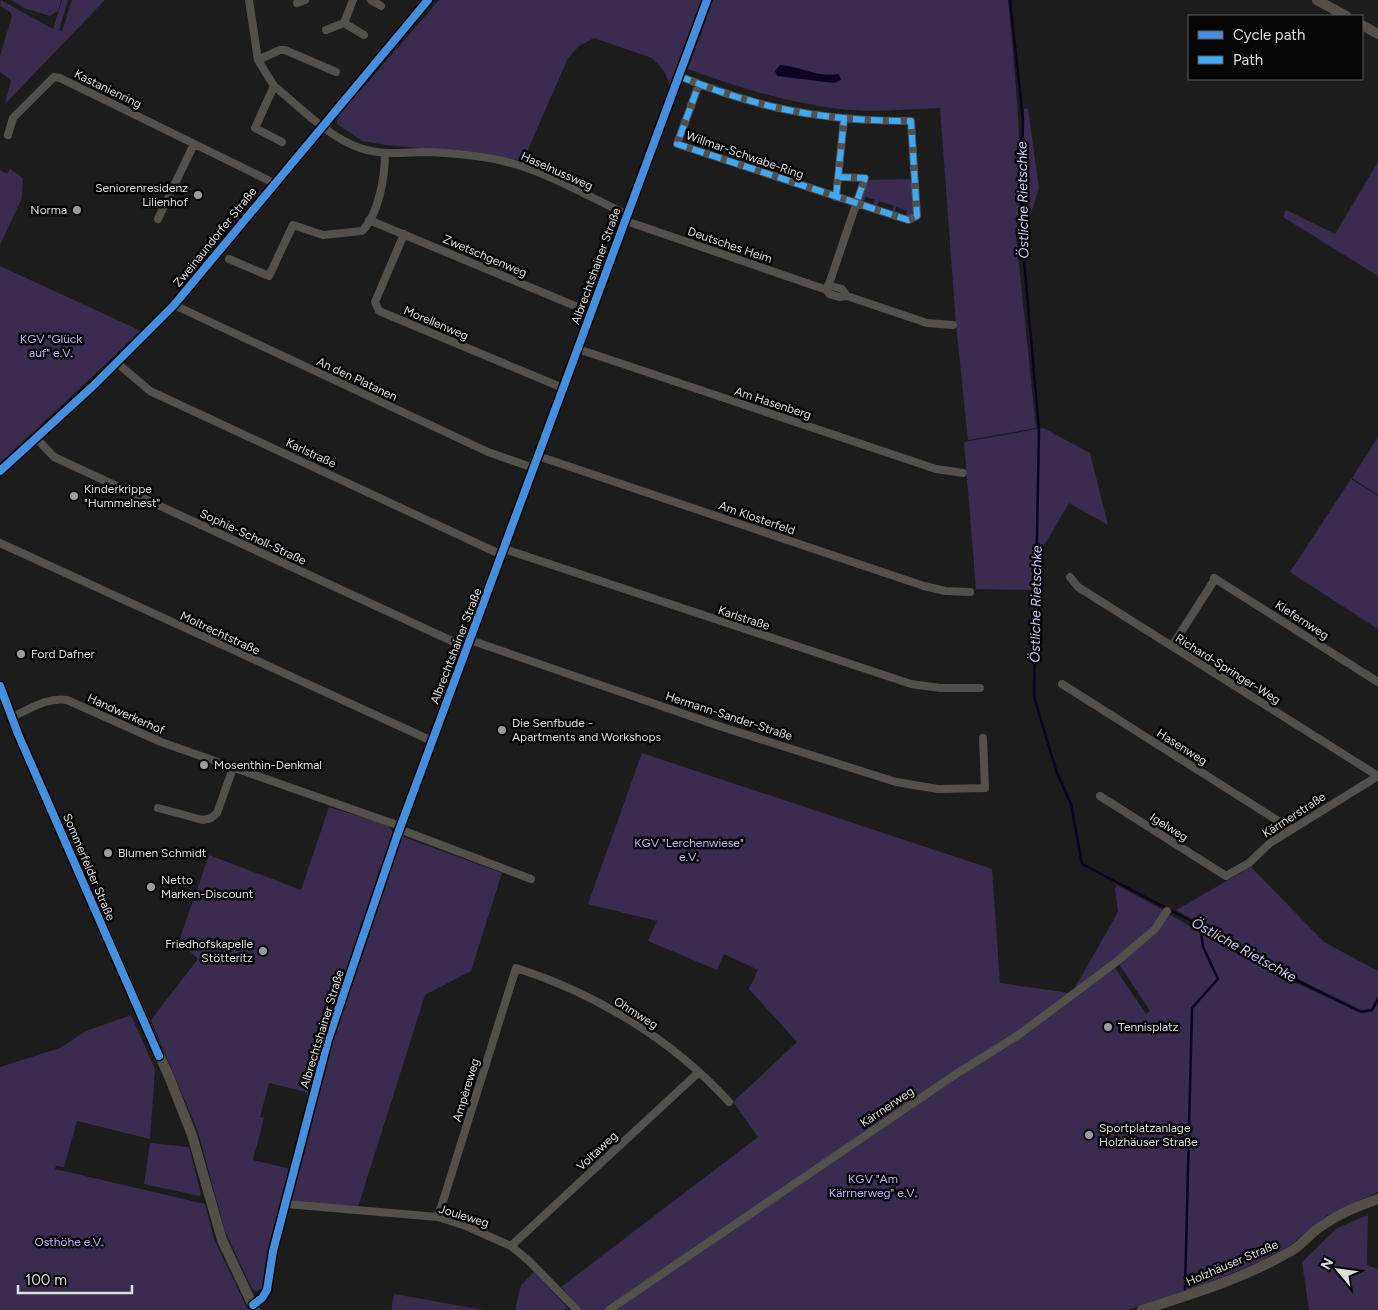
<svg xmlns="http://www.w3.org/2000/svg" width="1378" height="1310" font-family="Figtree,sans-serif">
<rect width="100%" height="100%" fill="#1c1c1d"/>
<path fill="#392c4f" d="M 1,0 L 53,29 L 62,0 L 68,0 L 59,30 L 62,31 L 72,0 L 105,0 L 5,104 L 11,80 L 0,72 L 0,56 L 12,16 L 10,12 L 0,6 Z
M 11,0 L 61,0 L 58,11 L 50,16 L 24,8 Z
M 439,0 L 703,0 L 671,87 L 664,71 L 652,58 L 594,38 L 579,46 L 568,58 L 523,161 L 491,155 L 386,145 L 362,141 L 337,124 L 337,120 L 341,113 Z
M 713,0 L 1008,0 C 1015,78 1025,157 1016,236 L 1036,428 L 968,440 L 956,324 L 940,108 C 907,109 872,113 840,109 C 787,103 737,87 688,69 Z
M 1024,109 L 1028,109 L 1039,188 L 1025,232 L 1023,215 Z
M 1378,162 L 1378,276 L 1283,217 L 1286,210 L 1335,234 Z
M 10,169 L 23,178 L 22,198 L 0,245 L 0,170 L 7,174 Z
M 912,179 L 914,213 L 905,217 L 907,211 L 896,207 L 895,212 L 892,211 L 894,206 L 879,201 L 877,205 L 873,204 L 875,200 L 866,197 L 863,202 L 861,201 L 868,180 Z
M 0,266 L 141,331 L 0,463 Z
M 1043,428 L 1090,453 L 1108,525 L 1069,503 L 1039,554 L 1039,590 L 976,589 L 964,442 Z
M 1378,437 L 1378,495 L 1352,478 Z
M 1351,479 L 1378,496 L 1378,629 L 1290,572 Z
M 642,753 L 992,869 L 1000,983 L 1070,993 L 1014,1034 L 954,1073 L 958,1078 L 1018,1038 L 1115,968 L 1146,1014 L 1150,1011 L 1119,964 L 1169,914 L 1255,964 L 1361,1013 L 1373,1011 L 1378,1002 L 1378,1192 L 1326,1216 L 1289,1246 L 1257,1263 L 1190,1290 L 1128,1310 L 582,1310 L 561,1287 L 758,1137 L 733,1102 L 797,1042 L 749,989 L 758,970 L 724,954 L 717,970 L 648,941 L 657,921 L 588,904 Z
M 329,807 L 388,825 L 393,832 L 345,973 L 342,974 L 339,983 L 341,985 L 323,1040 L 310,1093 L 269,1083 L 260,1117 L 264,1118 L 253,1160 L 291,1169 L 271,1242 L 263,1284 L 261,1289 L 256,1291 L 252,1289 L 225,1231 L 198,1132 L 151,1020 L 198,959 L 179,941 L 209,855 L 301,890 Z
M 401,836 L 502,873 L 471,971 L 425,995 L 358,1207 L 290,1202 L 330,1040 Z
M 1251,867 L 1324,942 L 1378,971 L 1378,996 L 1371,1009 L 1361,1010 L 1257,959 L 1221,935 L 1176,910 Z
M 1117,885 L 1165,911 C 1140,943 1104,966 1073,991 L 1118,912 L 1115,888 Z
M 131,1015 L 155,1069 L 150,1139 L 77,1121 L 64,1167 L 56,1166 L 55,1169 L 205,1204 L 214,1239 L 248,1310 L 0,1310 L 0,1067 L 60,1048 L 86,1031 Z
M 150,1143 L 189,1147 L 201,1194 L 199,1196 L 144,1184 Z
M 1368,1215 L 1367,1265 L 1378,1269 L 1378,1310 L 1309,1310 L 1302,1262 L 1337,1228 Z
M 534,1272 L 567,1307 L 564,1310 L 515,1310 L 521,1285 Z
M 394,1294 L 484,1310 L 391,1310 Z"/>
<path fill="#0d0321" d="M 780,65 C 800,66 818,78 839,74 L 841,80 L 834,83 L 777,76 L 775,71 Z"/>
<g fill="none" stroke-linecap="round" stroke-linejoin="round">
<path stroke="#0d0321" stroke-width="2.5" d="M 1010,0 L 1023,119 L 1021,227 L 1039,429 L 1034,697 L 1057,773 L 1071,804 L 1082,864 L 1220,936 L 1258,961 L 1361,1012 L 1372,1010 L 1378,999
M 1185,1290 L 1192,1008 L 1218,979 L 1203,947 L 1201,932"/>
<path stroke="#534f4a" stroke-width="8" d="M 249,0 L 258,60 L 274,86 C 300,107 328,137 360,148 C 380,155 403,153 424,152 C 445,152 483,156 503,161 C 546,171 587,196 628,215
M 371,0 L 381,6
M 297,3 L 305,0
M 344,23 L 364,35
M 326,30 L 344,23 L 353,0
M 258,60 L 280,50 L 285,50 L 336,72
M 679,76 C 759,109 824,121 911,121 L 917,216 L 908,220 L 677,144 L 699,84
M 274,86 L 255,128 L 282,142
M 8,135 L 13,118 L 54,77 L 60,78 L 274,183
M 836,197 L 844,119
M 158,219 L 194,144
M 369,220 L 592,313
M 626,221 L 827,290 L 829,294 L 839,297 L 847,296 L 927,323 L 953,325
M 404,234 L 375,302 L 379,311 L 563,388
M 229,259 L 269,276 L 293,225 L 323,235 L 362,231 C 379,214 385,176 385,153
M 828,285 L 842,289 L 847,296
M 827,290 L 865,178 L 839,177
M 174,305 L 488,452 L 534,468
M 578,349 L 936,469 L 963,473
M 117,363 L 150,391 L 502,555
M 36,438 L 54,457 L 467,648
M 538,456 L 924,586 L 945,591 L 970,592
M 0,543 L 432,741
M 504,549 L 911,684 L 940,688 L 980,688
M 1070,577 L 1078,587 L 1378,776
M 1214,578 L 1378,682
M 470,640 L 722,727 L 896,782 L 938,789 L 985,788 L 983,738
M 1172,646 L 1215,579
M 1062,684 L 1291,829
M 12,717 C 30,709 47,697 67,700 L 161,742 L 400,826
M 1100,796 L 1226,876 L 1249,863 L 1270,843 L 1378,776
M 158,808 L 203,820 L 211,818 L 217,813 L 233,768
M 399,829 L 531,879
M 286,1204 L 438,1217 L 466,1226 L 511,1246 L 529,1261 L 577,1310
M 438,1217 L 516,968 C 595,993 673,1040 729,1102
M 511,1246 L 699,1072
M 253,1305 L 262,1298 L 267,1290 L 273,1251 L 328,1040 L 397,836 L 707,0
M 609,1310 L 953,1076 L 1017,1036 L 1115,963 L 1155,929 L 1167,911"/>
<path stroke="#534e48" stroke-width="10" d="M 1317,0 L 1346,16
M 1362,25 L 1378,34
M 0,471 L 93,386 L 174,305 L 428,0
M 0,686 L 18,734 L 170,1079 L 192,1135 L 222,1240 L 255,1310
M 1142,1310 C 1192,1294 1245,1278 1291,1251 C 1303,1244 1311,1232 1323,1225 C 1340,1213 1359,1206 1378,1199"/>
<path stroke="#3fa9f5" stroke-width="6" stroke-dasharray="12 6" stroke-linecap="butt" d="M 679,76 C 759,109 824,121 911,121 L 917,216 L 908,220 L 677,144 L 699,84
M 839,177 L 865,178 L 856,204
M 836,197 L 844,119"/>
<defs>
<path id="cycleway" d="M 0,471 L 93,386 L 174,305 L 428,0
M 0,686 L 18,734 L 159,1056
M 253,1305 L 262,1298 L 267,1290 L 273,1251 L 328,1040 L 397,836 L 707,0"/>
</defs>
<use href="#cycleway" stroke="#060607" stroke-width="11"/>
<use href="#cycleway" stroke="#468fdf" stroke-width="8"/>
</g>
<g fill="#9b9a9c" stroke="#060607" stroke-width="2">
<circle cx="198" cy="195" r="5"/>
<circle cx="77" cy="210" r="5"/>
<circle cx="74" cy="496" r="5"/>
<circle cx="21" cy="654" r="5"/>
<circle cx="502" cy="730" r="5"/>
<circle cx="204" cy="765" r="5"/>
<circle cx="108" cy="853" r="5"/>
<circle cx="151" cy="887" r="5"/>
<circle cx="263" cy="951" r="5"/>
<circle cx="1108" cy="1027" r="5"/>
<circle cx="1089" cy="1135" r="5"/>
</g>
<g text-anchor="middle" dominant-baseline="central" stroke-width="5" stroke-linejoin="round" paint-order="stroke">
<g font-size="12" fill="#dfdee0" stroke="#060607">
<text transform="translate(108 89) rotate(26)">Kastanienring</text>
<text transform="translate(745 155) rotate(19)">Willmar-Schwabe-Ring</text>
<text transform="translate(557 171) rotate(24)">Haselnussweg</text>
<text transform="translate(215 237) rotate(-51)">Zweinaundorfer Straße</text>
<text transform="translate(730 245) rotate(19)">Deutsches Heim</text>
<text transform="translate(485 256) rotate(23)">Zwetschgenweg</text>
<text transform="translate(596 266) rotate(-70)">Albrechtshainer Straße</text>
<text transform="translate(436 323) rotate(23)">Morellenweg</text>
<text transform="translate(357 379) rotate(25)">An den Platanen</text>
<text transform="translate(773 403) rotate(18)">Am Hasenberg</text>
<text transform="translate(311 453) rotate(25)">Karlstraße</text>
<text transform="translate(757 518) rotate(19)">Am Klosterfeld</text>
<text transform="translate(253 537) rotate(25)">Sophie-Scholl-Straße</text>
<text transform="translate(744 618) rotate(18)">Karlstraße</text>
<text transform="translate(1302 620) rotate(33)">Kiefernweg</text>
<text transform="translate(220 633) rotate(25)">Moltrechtstraße</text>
<text transform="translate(456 646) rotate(-69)">Albrechtshainer Straße</text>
<text transform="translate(1228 669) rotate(32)">Richard-Springer-Weg</text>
<text transform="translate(126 714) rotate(24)">Handwerkerhof</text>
<text transform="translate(729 716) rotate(18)">Hermann-Sander-Straße</text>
<text transform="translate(1182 747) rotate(32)">Hasenweg</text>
<text transform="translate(1294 815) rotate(-33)">Kärrnerstraße</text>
<text transform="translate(1169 827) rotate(32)">Igelweg</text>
<text transform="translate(89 867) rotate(67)">Sommerfelder Straße</text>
<text transform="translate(636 1013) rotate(32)">Ohmweg</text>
<text transform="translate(322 1029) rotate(-73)">Albrechtshainer Straße</text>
<text transform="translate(466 1090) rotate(-73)">Ampèreweg</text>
<text transform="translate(887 1107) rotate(-34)">Kärrnerweg</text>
<text transform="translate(597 1151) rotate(-43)">Voltaweg</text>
<text transform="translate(464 1216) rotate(17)">Jouleweg</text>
<text transform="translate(1232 1263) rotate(-23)">Holzhäuser Straße</text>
</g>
<g font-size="12" fill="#dfdee0" stroke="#060607" text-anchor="start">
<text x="188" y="188" text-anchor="end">Seniorenresidenz<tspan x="188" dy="14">Lilienhof</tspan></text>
<text x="67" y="210" text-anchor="end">Norma</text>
<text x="84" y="489">Kinderkrippe<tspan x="84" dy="14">"Hummelnest"</tspan></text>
<text x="31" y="654">Ford Dafner</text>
<text x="512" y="723">Die Senfbude -<tspan x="512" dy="14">Apartments and Workshops</tspan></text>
<text x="214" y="765">Mosenthin-Denkmal</text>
<text x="118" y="853">Blumen Schmidt</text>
<text x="161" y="880">Netto<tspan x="161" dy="14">Marken-Discount</tspan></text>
<text x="253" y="944" text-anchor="end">Friedhofskapelle<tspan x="253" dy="14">Stötteritz</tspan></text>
<text x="1118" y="1027">Tennisplatz</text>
<text x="1099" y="1128">Sportplatzanlage<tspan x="1099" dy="14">Holzhäuser Straße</tspan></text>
</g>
<g font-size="12" fill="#c6affa" stroke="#060607">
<text x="51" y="339">KGV "Glück<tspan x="51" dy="14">auf" e.V.</tspan></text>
<text x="689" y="843">KGV "Lerchenwiese"<tspan x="689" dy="14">e.V.</tspan></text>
<text x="873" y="1179">KGV "Am<tspan x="873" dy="14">Kärrnerweg" e.V.</tspan></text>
<text x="69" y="1242">Osthöhe e.V.</text>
</g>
<g font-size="14" font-style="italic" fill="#d3c6f4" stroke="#060607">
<text transform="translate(1023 200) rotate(-91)">Östliche Rietschke</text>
<text transform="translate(1036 604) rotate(-89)">Östliche Rietschke</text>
<text transform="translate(1244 950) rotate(29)">Östliche Rietschke</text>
</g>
</g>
<rect x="1188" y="15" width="175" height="65" fill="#060607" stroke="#5d5c5e"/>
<rect x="1198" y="31" width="25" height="8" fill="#468fdf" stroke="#5d5c5e"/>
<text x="1233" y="40" font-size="15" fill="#dfdee0">Cycle path</text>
<rect x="1198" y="56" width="25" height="8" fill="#3fa9f5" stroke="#5d5c5e"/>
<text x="1233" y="65" font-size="15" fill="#dfdee0">Path</text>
<g transform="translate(1338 1270) rotate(299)" stroke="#060607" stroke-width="4" paint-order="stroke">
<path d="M0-4L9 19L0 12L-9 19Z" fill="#dfdee0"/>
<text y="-8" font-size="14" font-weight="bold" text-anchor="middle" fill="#dfdee0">N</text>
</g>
<path d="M18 1285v8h114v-8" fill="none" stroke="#dfdee0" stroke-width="2.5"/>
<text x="25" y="1285" font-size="15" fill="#dfdee0" stroke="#060607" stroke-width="4" paint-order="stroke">100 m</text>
</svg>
